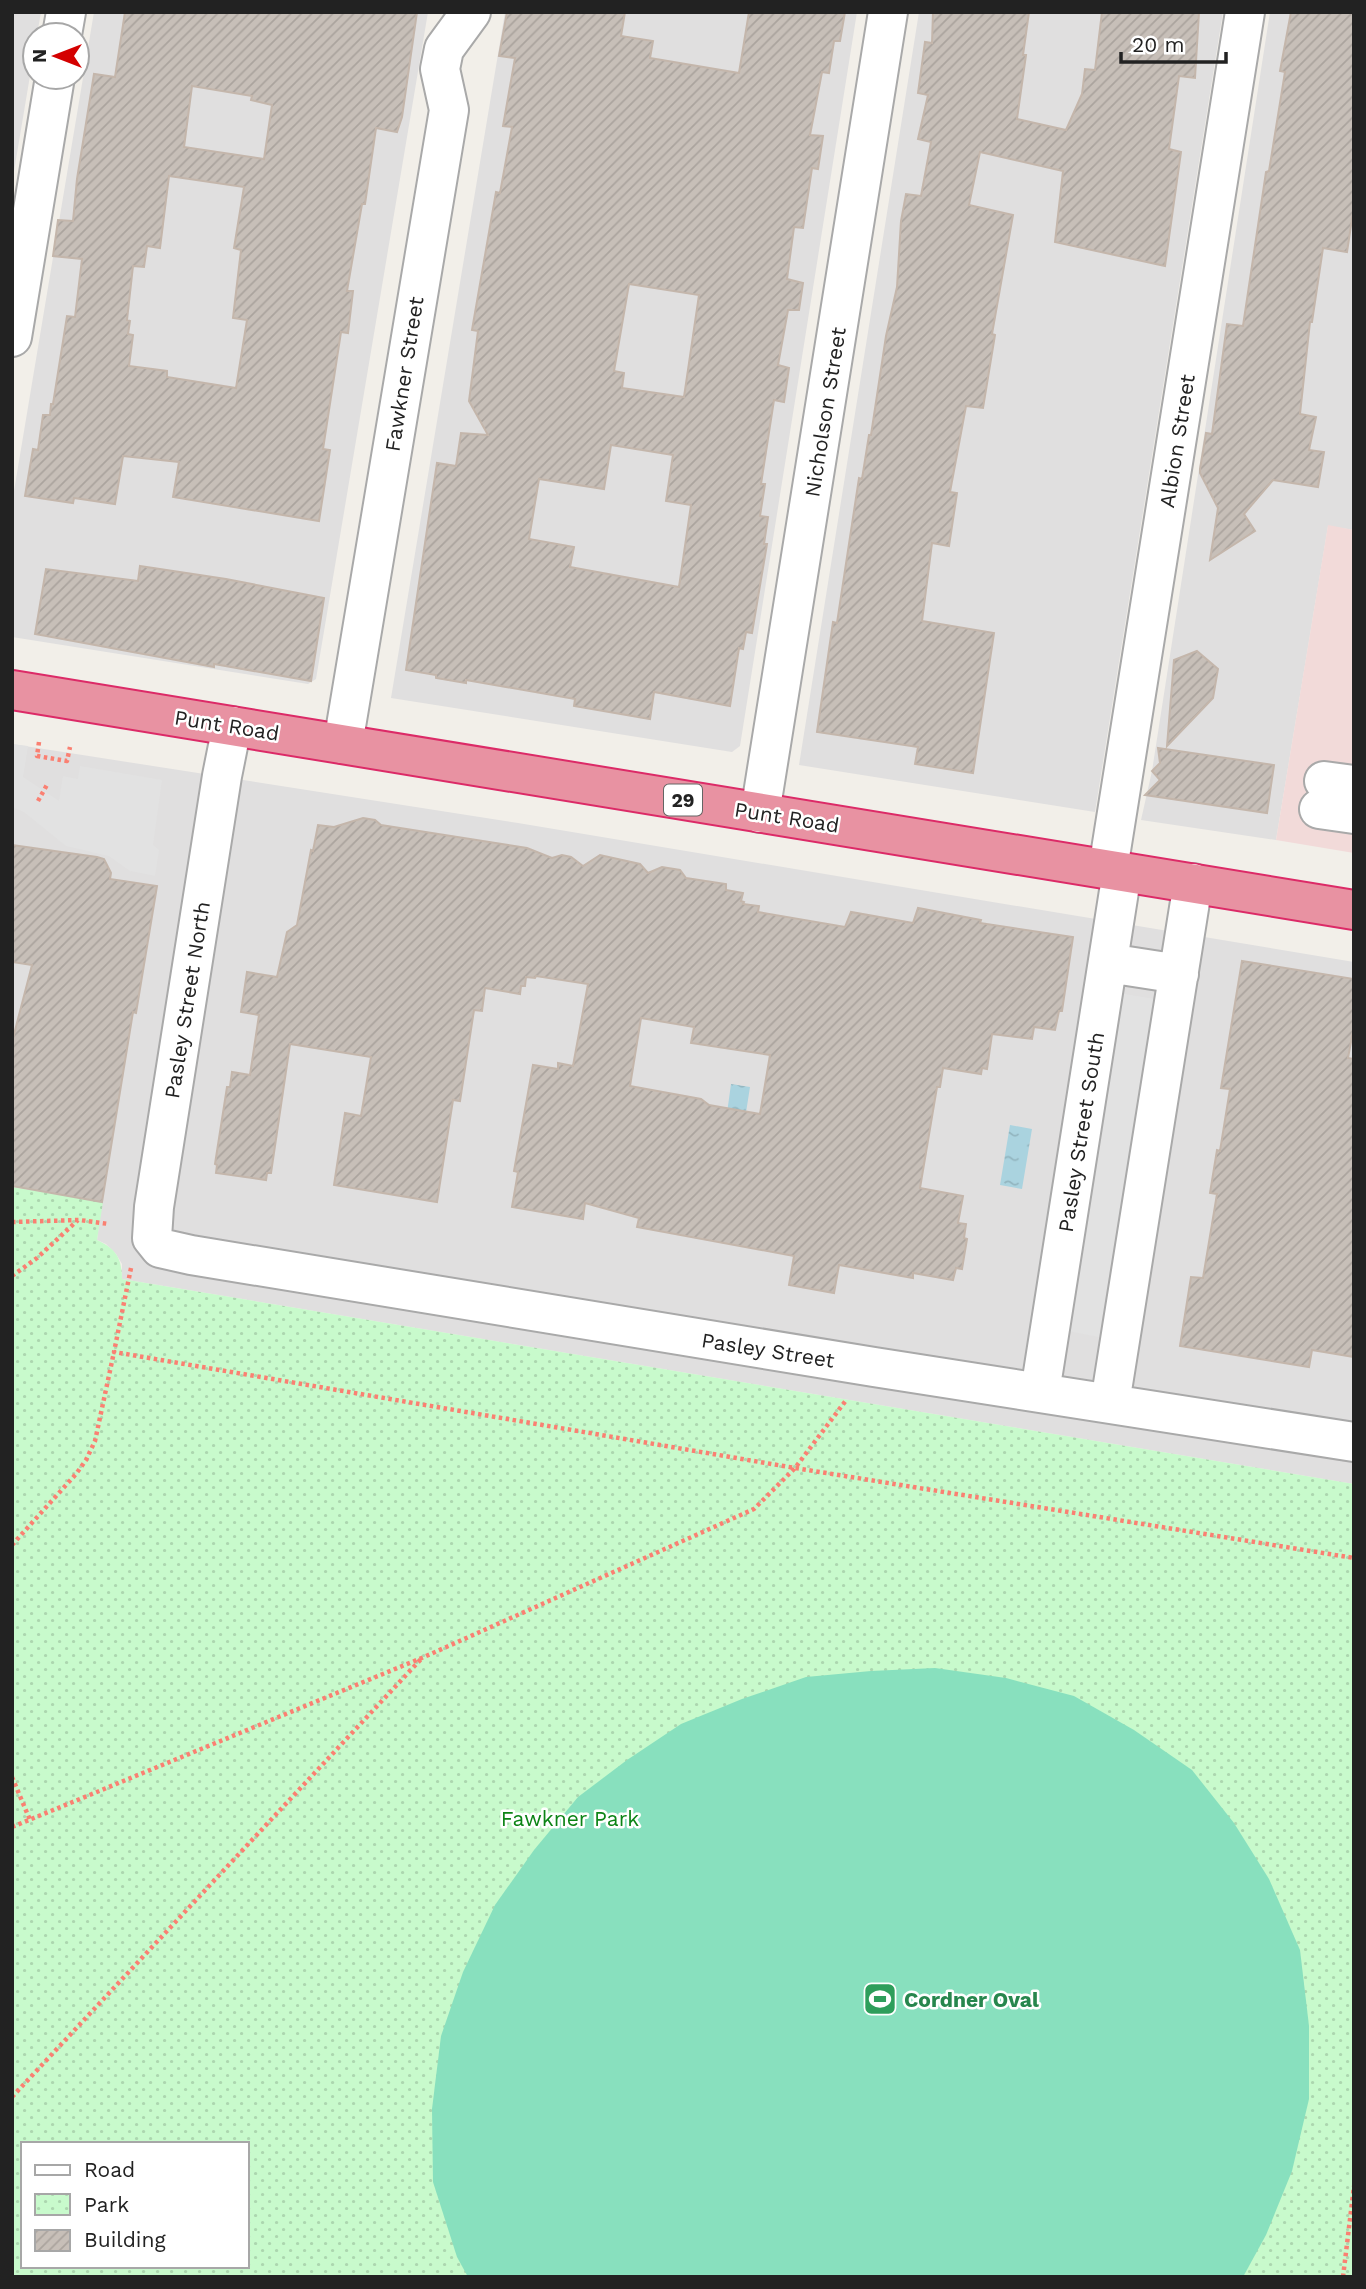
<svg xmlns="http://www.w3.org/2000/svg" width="1366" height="2289" font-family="'Work Sans',sans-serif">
<defs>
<pattern id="park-dots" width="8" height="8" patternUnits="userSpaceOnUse" patternTransform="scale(1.75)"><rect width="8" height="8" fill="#c8facc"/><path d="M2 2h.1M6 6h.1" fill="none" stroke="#acd6af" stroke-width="1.8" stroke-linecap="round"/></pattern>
<pattern id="water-ripples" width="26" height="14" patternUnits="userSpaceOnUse" patternTransform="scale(1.75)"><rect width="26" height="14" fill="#aad3df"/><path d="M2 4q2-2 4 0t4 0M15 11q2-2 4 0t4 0" fill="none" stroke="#92b5bf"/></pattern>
<pattern id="building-hatch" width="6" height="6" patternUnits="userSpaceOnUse" patternTransform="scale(1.75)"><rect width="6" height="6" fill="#c7bfb8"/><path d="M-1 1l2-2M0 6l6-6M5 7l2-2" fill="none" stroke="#aba49e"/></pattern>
</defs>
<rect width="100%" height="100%" fill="#f2efe9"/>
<path fill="#e0dfdf" d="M 12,12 L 41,12 L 37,35 L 35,35 L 35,46 L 12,183 Z
M 94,12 L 428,12 L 316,679 L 308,684 L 12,637 L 12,503 Z
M 505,12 L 857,12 L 740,746 L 732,752 L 391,698 Z
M 919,12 L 1223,12 L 1095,812 L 799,765 Z
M 1270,12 L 1354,12 L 1354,530 L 1328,526 L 1276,840 L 1141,820 L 1152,771 Z
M 12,744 L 518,823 L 1354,962 L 1354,1484 L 122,1279 L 122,1264 L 116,1254 L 106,1244 L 97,1240 L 102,1202 L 12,1187 Z"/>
<path fill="#f2dad9" d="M 1328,525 L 1354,530 L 1354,853 L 1276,840 Z"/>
<path fill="url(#park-dots)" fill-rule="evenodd" d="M 12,1187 L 103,1202 L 97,1240 C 116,1249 122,1258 122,1279 L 1354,1484 L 1354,2277 L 12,2277 ZM 23,2144 L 247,2144 L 247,2266 L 23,2266 Z"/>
<path fill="#88e0be" d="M 935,1668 L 1006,1678 L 1074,1696 L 1134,1730 L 1192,1770 L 1234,1823 L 1269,1879 L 1300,1950 L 1309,2026 L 1309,2099 L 1292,2171 L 1266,2235 L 1243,2277 L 468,2277 L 457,2257 L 433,2182 L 432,2109 L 441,2036 L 463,1972 L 495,1905 L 534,1850 L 578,1797 L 627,1760 L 681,1724 L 742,1699 L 806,1677 L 871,1671 Z"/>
<path fill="#e2e2e2" d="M 12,744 L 28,746 L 23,777 L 59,801 L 63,776 L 78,779 L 80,766 L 162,780 L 153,845 L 159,850 L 155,876 L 130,871 L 109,856 L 66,846 L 24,812 L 12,807 Z
M 1124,994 L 1155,999 L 1099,1337 L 1068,1331 Z"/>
<path fill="url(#water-ripples)" d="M 731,1084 L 750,1087 L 742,1138 L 724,1135 Z
M 1010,1125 L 1032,1129 L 1022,1189 L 1000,1185 Z"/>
<path fill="url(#building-hatch)" stroke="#c4b6ab" stroke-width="2" fill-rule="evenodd" d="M 125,12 L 417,12 L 402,117 L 397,132 L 376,128 L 365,204 L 362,204 L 347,291 L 353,291 L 348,333 L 341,332 L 323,449 L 330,450 L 319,521 L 173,497 L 179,462 L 123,456 L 115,504 L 74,498 L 73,503 L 25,496 L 33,449 L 38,450 L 43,415 L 50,415 L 51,404 L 53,404 L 67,316 L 75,317 L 82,259 L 53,256 L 58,220 L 73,221 L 77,179 L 94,74 L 115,77 ZM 192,86 L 252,96 L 251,100 L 272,105 L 264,159 L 184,147 ZM 169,176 L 244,187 L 234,248 L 241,250 L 233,318 L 247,320 L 236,388 L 167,377 L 167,371 L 129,366 L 133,335 L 128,334 L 130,321 L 127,320 L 133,266 L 144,267 L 147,246 L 160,248 Z
M 507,12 L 625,12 L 621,36 L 653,41 L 650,58 L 739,73 L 749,12 L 845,12 L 840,41 L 834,41 L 829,73 L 822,72 L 810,135 L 823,136 L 818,169 L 812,168 L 803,228 L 794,227 L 787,279 L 803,283 L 799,310 L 788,310 L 778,365 L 789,368 L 784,402 L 774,400 L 761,484 L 765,484 L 760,516 L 768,517 L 764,544 L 767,544 L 752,633 L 746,632 L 743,649 L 739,648 L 730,706 L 654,692 L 650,719 L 574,706 L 575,699 L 466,680 L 466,683 L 436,678 L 436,675 L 406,670 L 437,463 L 456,466 L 461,433 L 488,435 L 469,401 L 478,331 L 472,330 L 496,192 L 500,193 L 512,127 L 503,126 L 515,58 L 499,56 ZM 629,284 L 699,295 L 684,397 L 622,388 L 624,373 L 614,371 ZM 611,445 L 673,455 L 666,501 L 691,505 L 679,587 L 570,567 L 574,547 L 529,539 L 539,479 L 604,489 Z
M 933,12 L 1029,12 L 1023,55 L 1026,55 L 1017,119 L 1066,130 L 1082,94 L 1085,69 L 1095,70 L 1102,12 L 1199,12 L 1195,78 L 1179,76 L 1169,149 L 1181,152 L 1165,266 L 1055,242 L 1063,171 L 980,152 L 969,205 L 1013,215 L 992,334 L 995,335 L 983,408 L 966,406 L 950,492 L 957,493 L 949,546 L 932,543 L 922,621 L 994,633 L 973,773 L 915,764 L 918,747 L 817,732 L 833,622 L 837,623 L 859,478 L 862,479 L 869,435 L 871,435 L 886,336 L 897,287 L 901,221 L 906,194 L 921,196 L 931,142 L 918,139 L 928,95 L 918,93 L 925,42 L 932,43 Z
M 1291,12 L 1354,12 L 1354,206 L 1347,252 L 1323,248 L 1312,322 L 1310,322 L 1300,414 L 1316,417 L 1309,450 L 1324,452 L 1318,487 L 1273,480 L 1244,514 L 1255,531 L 1210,560 L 1218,508 L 1200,473 L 1200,469 L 1206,433 L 1212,434 L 1227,324 L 1243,326 L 1266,172 L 1269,171 L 1285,72 L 1280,71 Z
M 140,566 L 226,579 L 324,598 L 311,681 L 214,664 L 214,667 L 35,634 L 46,569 L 138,581 Z
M 1197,651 L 1218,669 L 1213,698 L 1167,746 L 1174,660 Z
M 1158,748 L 1274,765 L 1267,813 L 1145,795 L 1160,780 L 1152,771 L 1160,763 Z
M 363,818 L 375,820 L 381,825 L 527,848 L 552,858 L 562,855 L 571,857 L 583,866 L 600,855 L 640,864 L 648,873 L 662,867 L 680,870 L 686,878 L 726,884 L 726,890 L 743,893 L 741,901 L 744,902 L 743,904 L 759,906 L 758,912 L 845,927 L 851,912 L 913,923 L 918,908 L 981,920 L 980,923 L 1073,937 L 1062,1011 L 1059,1011 L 1055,1030 L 1034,1027 L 1032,1039 L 992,1034 L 987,1069 L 982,1068 L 981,1074 L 943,1068 L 940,1087 L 937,1087 L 920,1188 L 963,1196 L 958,1223 L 966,1224 L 964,1238 L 967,1239 L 962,1269 L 956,1268 L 953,1280 L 913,1273 L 913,1278 L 839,1265 L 834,1293 L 789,1285 L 794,1256 L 637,1227 L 639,1218 L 585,1203 L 583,1219 L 512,1207 L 518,1172 L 514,1171 L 533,1065 L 558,1069 L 558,1063 L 573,1066 L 588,984 L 536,976 L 535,978 L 526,977 L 525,986 L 521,986 L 520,994 L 485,988 L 482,1011 L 474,1010 L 460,1101 L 453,1100 L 437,1202 L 334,1185 L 345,1113 L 361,1116 L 371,1057 L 290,1044 L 271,1173 L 267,1173 L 266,1180 L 216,1173 L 217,1165 L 215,1164 L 227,1087 L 230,1087 L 232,1072 L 250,1075 L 259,1015 L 241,1012 L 247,972 L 277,977 L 287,932 L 297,925 L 311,850 L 313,851 L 318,825 L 334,827 ZM 641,1018 L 694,1027 L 691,1043 L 770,1055 L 760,1114 L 709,1105 L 701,1099 L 630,1086 Z
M 12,845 L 97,857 L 104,859 L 111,873 L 110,879 L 157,886 L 136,1013 L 133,1012 L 102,1202 L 12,1186 L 12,1042 L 32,965 L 12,962 Z
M 1242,961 L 1354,979 L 1354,1026 L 1348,1058 L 1354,1059 L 1354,1357 L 1312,1350 L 1309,1367 L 1180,1346 L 1191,1277 L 1203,1278 L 1217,1194 L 1210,1193 L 1217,1150 L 1220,1151 L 1230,1089 L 1221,1088 Z"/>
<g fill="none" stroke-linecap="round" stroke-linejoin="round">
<defs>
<path id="minor" d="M 62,35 L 66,12
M 12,337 L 55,77
M 232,726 L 222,776 L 154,1207 L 152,1238 L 160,1248 L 191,1255 L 874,1367 L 1354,1442
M 343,744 L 449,110 L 440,69 L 444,49 L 471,12
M 1324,781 L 1354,785
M 1319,809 L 1354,814
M 760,813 L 888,12
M 1108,869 L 1245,12
M 1108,963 L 1179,974
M 1040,1392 L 1122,872
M 1110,1403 L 1193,883"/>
<path id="highway" d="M 12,690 L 1354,910"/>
</defs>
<use href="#minor" stroke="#a9a9a9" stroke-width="42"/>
<use href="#highway" stroke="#dc2a67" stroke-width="42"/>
<path stroke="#fa8072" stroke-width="4.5" stroke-dasharray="3.5 3.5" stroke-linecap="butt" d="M 39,742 L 37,756 L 67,761 L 70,747
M 38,801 L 48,783
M 12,1222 L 79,1220 L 109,1224
M 131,1268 L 114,1352 L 795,1468 L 1354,1558
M 12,1276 L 37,1258 L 78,1220
M 12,1545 L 76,1474 L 86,1460 L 95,1441 L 114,1352
M 12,1777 L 30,1820
M 12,1827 L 424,1657 L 754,1509 L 795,1468 L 847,1399
M 12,2097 L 422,1658
M 1343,2277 L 1354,2186"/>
<use href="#minor" stroke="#fff" stroke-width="38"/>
<use href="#highway" stroke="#e892a2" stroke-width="38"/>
</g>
<defs>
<symbol id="stadium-square" viewBox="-11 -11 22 22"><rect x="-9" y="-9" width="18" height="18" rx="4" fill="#2e9e5b" stroke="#fff"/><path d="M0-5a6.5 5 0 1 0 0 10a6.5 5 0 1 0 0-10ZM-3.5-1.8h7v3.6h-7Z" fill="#fff"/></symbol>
</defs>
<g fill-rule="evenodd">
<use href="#stadium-square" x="861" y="1980" width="38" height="38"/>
</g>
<g text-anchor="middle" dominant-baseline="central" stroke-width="5" stroke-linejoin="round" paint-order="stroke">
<rect fill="#fff" stroke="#646464" stroke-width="2" x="664" y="784.5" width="38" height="31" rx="5"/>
<g font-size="19" font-weight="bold" fill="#222">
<text x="683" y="800">29</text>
</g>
<g font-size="21" fill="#222" stroke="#fff">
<text transform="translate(404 374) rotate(-81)">Fawkner Street</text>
<text transform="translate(825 412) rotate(-81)">Nicholson Street</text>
<text transform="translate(1177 441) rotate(-81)">Albion Street</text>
<text transform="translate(227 725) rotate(9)">Punt Road</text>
<text transform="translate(787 817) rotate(9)">Punt Road</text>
<text transform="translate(187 1000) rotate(-81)">Pasley Street North</text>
<text transform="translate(1081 1132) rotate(-81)">Pasley Street South</text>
<text transform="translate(768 1350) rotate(9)">Pasley Street</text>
</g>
<g font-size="21" fill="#0c8416" stroke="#fff">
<text x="570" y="1818">Fawkner Park</text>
</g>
<g font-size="21" font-weight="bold" fill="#27864d" stroke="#fff" text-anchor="start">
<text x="904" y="1999">Cordner Oval</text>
</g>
</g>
<rect width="1366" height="2289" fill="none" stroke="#222222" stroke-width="28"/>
<rect x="21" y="2142" width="228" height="126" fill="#ffffff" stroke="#a7a7a7" stroke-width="2"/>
<rect x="35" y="2165" width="35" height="10" fill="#ffffff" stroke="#a7a7a7" stroke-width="2"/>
<text x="84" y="2177" font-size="21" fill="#222222">Road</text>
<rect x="35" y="2194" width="35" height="21" fill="url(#park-dots)" stroke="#a7a7a7" stroke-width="2"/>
<text x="84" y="2212" font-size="21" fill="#222222">Park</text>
<rect x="35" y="2230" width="35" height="21" fill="url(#building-hatch)" stroke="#a7a7a7" stroke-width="2"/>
<text x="84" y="2247" font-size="21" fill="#222222">Building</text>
<g transform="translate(56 56) rotate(270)"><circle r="33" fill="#ffffff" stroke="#a7a7a7" stroke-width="2"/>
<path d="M0-5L12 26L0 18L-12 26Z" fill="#d40000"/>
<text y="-10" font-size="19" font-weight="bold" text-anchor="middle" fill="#222222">N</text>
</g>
<path d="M1121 52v10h105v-10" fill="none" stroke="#222222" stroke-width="3.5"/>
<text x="1132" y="52" font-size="21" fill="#222222" stroke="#ffffff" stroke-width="5" paint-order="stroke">20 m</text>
</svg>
